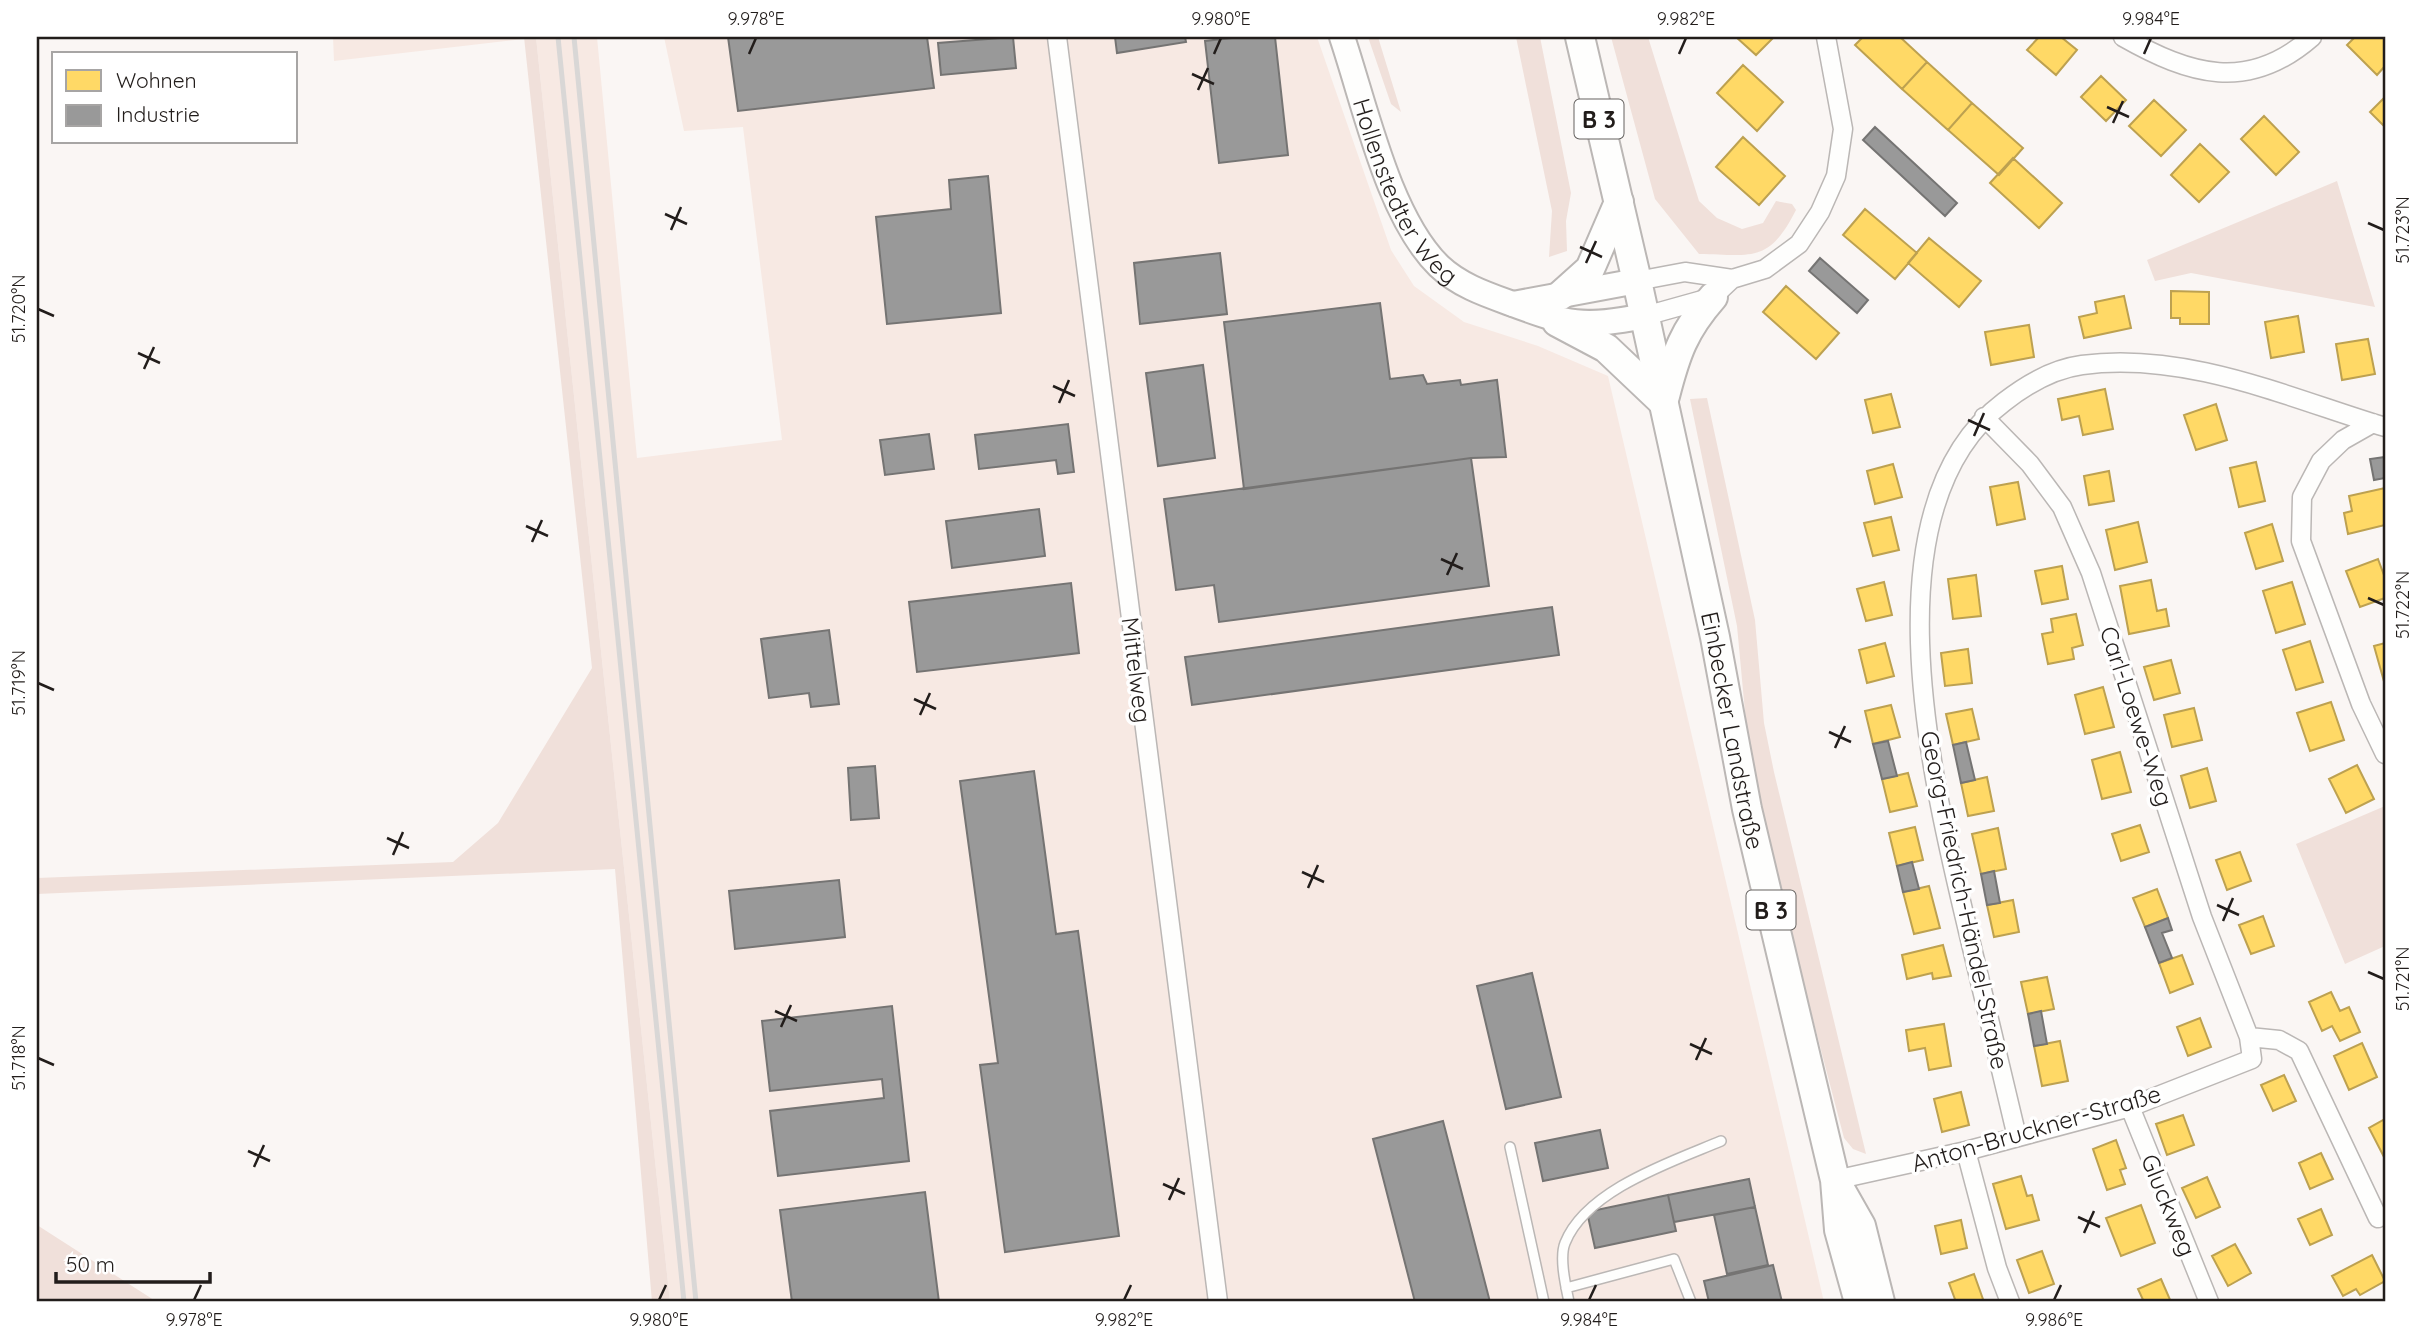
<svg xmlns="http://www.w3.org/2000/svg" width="2422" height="1339" font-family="Quicksand,sans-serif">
<rect width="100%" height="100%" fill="#faf6f4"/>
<path fill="#f7e9e3" d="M 333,37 L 524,37 L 524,39 L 334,61 Z
M 536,37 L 597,37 L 637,458 L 782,440 L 743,127 L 684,131 L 664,37 L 1317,37 L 1391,250 L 1414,286 L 1464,322 L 1538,346 L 1608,376 L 1824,1302 L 670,1302 Z"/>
<path fill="#f0e0da" d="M 524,37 L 536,37 L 670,1302 L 652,1302 L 615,869 L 37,894 L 37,878 L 453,862 L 498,823 L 592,668 Z
M 1368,37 L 1378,37 L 1401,112 L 1391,104 Z
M 1516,37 L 1540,37 L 1571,193 L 1566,221 L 1567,251 L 1549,257 L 1552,211 Z
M 1611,37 L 1648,37 L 1699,201 L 1717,218 L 1742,229 L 1763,223 L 1776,201 L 1792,204 L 1796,210 C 1769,263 1753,255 1699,254 L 1655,199 Z
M 2337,181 L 2375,307 L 2191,273 L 2155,281 L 2147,260 Z
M 1707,398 L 1755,620 L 1764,723 L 1774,772 L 1866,1154 L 1853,1149 L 1844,1138 L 1771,859 L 1747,733 L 1737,626 L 1690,399 Z
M 2385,806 L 2385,946 L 2345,964 L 2296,844 Z
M 37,1225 L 157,1302 L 37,1302 Z"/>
<path fill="#ffd966" stroke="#bda150" stroke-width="2" d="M 1736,37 L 1774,37 L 1756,55 Z
M 1863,37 L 1900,37 L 1927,62 L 1902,89 L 1855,45 Z
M 2039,37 L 2061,37 L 2077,50 L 2056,75 L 2027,50 Z
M 2355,37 L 2385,37 L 2385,66 L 2377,75 L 2347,45 Z
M 1927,62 L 1972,103 L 1948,130 L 1902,89 Z
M 1743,65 L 1783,102 L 1757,131 L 1717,93 Z
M 2101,76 L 2126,100 L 2106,121 L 2081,97 Z
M 2385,97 L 2385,127 L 2370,112 Z
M 2154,100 L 2186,130 L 2161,156 L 2129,126 Z
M 1972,103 L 2023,148 L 1999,175 L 1948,130 Z
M 2264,116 L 2299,152 L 2276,175 L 2241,139 Z
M 1743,137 L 1785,176 L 1759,205 L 1716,167 Z
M 2200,144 L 2229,172 L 2199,202 L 2171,175 Z
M 2013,158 L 2062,203 L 2039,228 L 1990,183 Z
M 1865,209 L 1917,253 L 1895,279 L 1843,235 Z
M 1929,238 L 1981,281 L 1959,307 L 1908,263 Z
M 1786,286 L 1839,333 L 1816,359 L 1763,312 Z
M 2171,291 L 2209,292 L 2209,324 L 2180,324 L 2180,318 L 2171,318 Z
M 2124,296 L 2131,328 L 2084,338 L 2079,317 L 2097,313 L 2095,302 Z
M 2298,316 L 2304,352 L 2271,358 L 2265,322 Z
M 2029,325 L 2034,357 L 1991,365 L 1985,332 Z
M 2368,339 L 2375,374 L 2342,380 L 2336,344 Z
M 2105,389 L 2113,429 L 2083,435 L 2079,416 L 2062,420 L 2058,399 Z
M 1891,394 L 1900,427 L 1873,433 L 1865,400 Z
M 2216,404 L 2227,440 L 2196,450 L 2184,415 Z
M 2256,462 L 2265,501 L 2239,507 L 2230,468 Z
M 1893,464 L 1902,497 L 1875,504 L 1867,471 Z
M 2109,471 L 2114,501 L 2089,505 L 2084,476 Z
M 2018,482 L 2025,519 L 1997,525 L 1990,487 Z
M 2385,488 L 2385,525 L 2348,534 L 2344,513 L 2352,511 L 2349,496 Z
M 1891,517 L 1899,550 L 1873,556 L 1864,523 Z
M 2138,522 L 2147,562 L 2115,570 L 2106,530 Z
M 2272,524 L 2283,561 L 2256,569 L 2245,533 Z
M 2378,559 L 2385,578 L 2385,598 L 2360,607 L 2346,571 Z
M 2062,566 L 2068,599 L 2042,604 L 2035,571 Z
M 1976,575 L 1981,616 L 1953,619 L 1948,579 Z
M 2151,580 L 2157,611 L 2166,609 L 2169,626 L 2129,634 L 2120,586 Z
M 1884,582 L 1892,615 L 1866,621 L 1857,589 Z
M 2292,582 L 2305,624 L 2276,633 L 2263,591 Z
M 2076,614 L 2083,645 L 2072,648 L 2074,659 L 2048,664 L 2042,634 L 2053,632 L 2051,619 Z
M 2310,641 L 2323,682 L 2296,690 L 2283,650 Z
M 1885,643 L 1894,676 L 1867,683 L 1859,650 Z
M 2385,643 L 2385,685 L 2374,646 Z
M 1968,649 L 1972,683 L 1945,686 L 1941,653 Z
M 2171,660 L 2180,693 L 2154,700 L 2144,667 Z
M 2103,687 L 2114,727 L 2085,734 L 2075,695 Z
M 2331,702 L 2344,740 L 2310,751 L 2297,713 Z
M 1891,705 L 1900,737 L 1873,744 L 1865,711 Z
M 2194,708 L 2202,740 L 2172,747 L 2164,715 Z
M 1972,709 L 1979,739 L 1953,745 L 1946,714 Z
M 2120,752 L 2131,792 L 2102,799 L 2092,760 Z
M 2357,765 L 2374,799 L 2346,813 L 2329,779 Z
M 2207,768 L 2216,801 L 2190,808 L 2181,776 Z
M 1908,773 L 1917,806 L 1890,812 L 1882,779 Z
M 1987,777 L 1994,811 L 1968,816 L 1961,783 Z
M 2140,825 L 2149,852 L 2121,861 L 2112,834 Z
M 1915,827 L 1923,860 L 1897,866 L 1889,833 Z
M 1998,828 L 2006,869 L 1981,874 L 1972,834 Z
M 2240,852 L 2251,881 L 2227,890 L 2216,860 Z
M 1929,886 L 1940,928 L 1914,934 L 1903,892 Z
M 2157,889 L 2168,918 L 2145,927 L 2133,898 Z
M 2013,900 L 2019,932 L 1994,937 L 1987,905 Z
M 2263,916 L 2274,946 L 2251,954 L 2239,925 Z
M 1943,945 L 1951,976 L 1933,979 L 1932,973 L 1907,979 L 1902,955 Z
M 2182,955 L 2193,984 L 2170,993 L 2159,963 Z
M 2047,977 L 2054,1009 L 2028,1014 L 2021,982 Z
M 2331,992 L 2340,1011 L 2349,1007 L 2360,1032 L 2340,1041 L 2332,1026 L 2322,1031 L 2309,1002 Z
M 2200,1018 L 2211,1047 L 2188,1056 L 2177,1027 Z
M 1944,1024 L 1951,1066 L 1929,1070 L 1925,1048 L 1909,1051 L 1906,1030 Z
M 2060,1041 L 2068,1081 L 2042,1086 L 2034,1046 Z
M 2362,1043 L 2377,1077 L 2349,1090 L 2334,1056 Z
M 2284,1075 L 2296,1101 L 2273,1111 L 2261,1085 Z
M 1961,1092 L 1969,1125 L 1942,1132 L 1934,1099 Z
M 2183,1115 L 2194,1145 L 2167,1155 L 2156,1124 Z
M 2385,1119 L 2385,1156 L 2384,1157 L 2369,1128 Z
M 2116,1140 L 2126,1168 L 2120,1170 L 2125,1184 L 2107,1190 L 2093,1149 Z
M 2321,1153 L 2333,1179 L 2310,1189 L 2299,1163 Z
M 2021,1176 L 2027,1196 L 2032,1195 L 2039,1220 L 2006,1229 L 1993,1184 Z
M 2207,1177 L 2220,1207 L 2196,1218 L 2182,1188 Z
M 2141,1205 L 2155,1243 L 2121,1256 L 2106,1218 Z
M 2321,1209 L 2332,1235 L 2310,1245 L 2298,1219 Z
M 1961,1220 L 1967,1248 L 1941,1254 L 1935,1226 Z
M 2235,1244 L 2251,1273 L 2228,1286 L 2212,1256 Z
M 2042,1251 L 2054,1284 L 2029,1293 L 2017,1260 Z
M 2372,1255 L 2385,1281 L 2360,1295 L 2356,1289 L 2343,1296 L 2332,1276 Z
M 1974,1274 L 1984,1302 L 1956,1302 L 1949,1283 Z
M 2161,1279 L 2171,1302 L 2144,1302 L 2138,1289 Z"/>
<path fill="#999" stroke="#757473" stroke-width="2" d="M 728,37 L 927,37 L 934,88 L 738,111 Z
M 1013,37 L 1016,68 L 941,75 L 938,43 Z
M 1115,37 L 1185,37 L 1186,42 L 1117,53 Z
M 1241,37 L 1275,37 L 1288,155 L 1219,163 L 1205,41 Z
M 1875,127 L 1957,203 L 1945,216 L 1863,140 Z
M 988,176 L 1001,313 L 887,324 L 876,217 L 951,209 L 949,180 Z
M 1220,253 L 1227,314 L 1140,324 L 1134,263 Z
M 1820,258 L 1868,300 L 1857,313 L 1809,271 Z
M 1380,303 L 1390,379 L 1423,375 L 1427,384 L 1460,380 L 1461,385 L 1497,380 L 1506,457 L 1471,458 L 1244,489 L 1224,322 Z
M 1203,365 L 1215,458 L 1158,466 L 1146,373 Z
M 1068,424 L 1074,472 L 1058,474 L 1056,460 L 979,469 L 975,435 Z
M 929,434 L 934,469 L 885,475 L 880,440 Z
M 2385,457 L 2385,478 L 2374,480 L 2370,459 Z
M 1471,458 L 1489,586 L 1219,622 L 1214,585 L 1176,590 L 1164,499 Z
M 1039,509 L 1045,556 L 952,568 L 946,521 Z
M 1071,583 L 1079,653 L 917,672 L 909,602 Z
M 1552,607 L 1559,655 L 1192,705 L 1185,657 Z
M 829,630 L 839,704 L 811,707 L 809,693 L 769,698 L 761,639 Z
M 1888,741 L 1897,776 L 1882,779 L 1873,744 Z
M 1966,742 L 1975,780 L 1961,783 L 1953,745 Z
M 875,766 L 879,818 L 851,820 L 848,768 Z
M 1034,771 L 1056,934 L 1078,931 L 1119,1236 L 1005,1252 L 980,1065 L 998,1063 L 960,781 Z
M 1912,862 L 1919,889 L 1903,892 L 1897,866 Z
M 1994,871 L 2000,903 L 1987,905 L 1981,874 Z
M 839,880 L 845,937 L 735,949 L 729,891 Z
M 2168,918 L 2172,930 L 2162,933 L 2172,958 L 2159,963 L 2145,927 Z
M 1532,973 L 1561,1097 L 1506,1109 L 1477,986 Z
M 892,1006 L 909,1161 L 778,1176 L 770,1111 L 884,1098 L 882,1079 L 770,1091 L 762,1021 Z
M 2041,1011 L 2047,1044 L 2034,1046 L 2028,1014 Z
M 1443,1121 L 1490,1302 L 1415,1302 L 1373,1139 Z
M 1600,1130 L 1608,1168 L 1543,1181 L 1535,1143 Z
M 1749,1179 L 1755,1207 L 1674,1222 L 1668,1195 Z
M 925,1192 L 939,1302 L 792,1302 L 780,1210 Z
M 1668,1195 L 1676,1231 L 1595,1248 L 1587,1212 Z
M 1755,1207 L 1768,1265 L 1727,1274 L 1714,1215 Z
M 1773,1265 L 1782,1302 L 1709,1302 L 1704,1281 Z"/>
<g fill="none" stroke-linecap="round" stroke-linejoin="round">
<defs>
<path id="lane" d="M 1510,1147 L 1544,1302
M 1566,1288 L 1674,1259 L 1691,1302
M 1569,1302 C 1566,1287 1559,1258 1565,1243 C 1586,1190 1671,1162 1721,1141"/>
<path id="street" d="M 1057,37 L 1218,1302
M 2123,37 C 2190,75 2248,93 2312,37
M 1637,281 L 1685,272 L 1732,279
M 1645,316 L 1713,297 L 1732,279 L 1765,269 L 1799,244 L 1820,212 L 1836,176 L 1843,129 L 1826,37
M 2373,423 L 2343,440 L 2321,461 L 2302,497 L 2301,541 L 2361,704 L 2385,754
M 2249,1037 L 2279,1040 L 2299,1051 L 2378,1218
M 2130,1107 L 2209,1302
M 2017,1137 C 2001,1069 1985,1000 1968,931 C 1934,787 1863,508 2004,402 C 2027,384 2052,369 2082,365 C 2186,351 2289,398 2385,427
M 1966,1151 L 1997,1268 L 2010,1302
M 1835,1180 L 1966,1151 L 2130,1107 L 2252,1059 L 2249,1037 L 2202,917 L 2091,573 L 2062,507 L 2030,464 L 1984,417"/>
<g id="secondary">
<path id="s1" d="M 1342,37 C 1365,105 1388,216 1439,266 C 1459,285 1485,294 1510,303 C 1569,325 1582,328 1645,316"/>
<path d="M 1513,304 L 1637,281"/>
</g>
<g id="primary">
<path id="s2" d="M 1580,37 L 1637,281 L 1715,637 L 1747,809 L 1835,1180 L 1839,1230 L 1859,1302"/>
<path d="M 1561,295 L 1590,269 L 1619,202"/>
<path d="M 1557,322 L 1606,348 L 1664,403"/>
<path d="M 1665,396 C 1676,353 1684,330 1713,297"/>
<path d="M 1840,1189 L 1861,1226 L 1880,1302"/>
</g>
</defs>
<use href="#lane" stroke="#bbb7b5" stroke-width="12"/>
<use href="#street" stroke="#bbb7b5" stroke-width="21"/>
<use href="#secondary" stroke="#bbb7b5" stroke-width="28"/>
<use href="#primary" stroke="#bbb7b5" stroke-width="32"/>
<use href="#lane" stroke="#fefefd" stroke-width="9"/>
<use href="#street" stroke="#fefefd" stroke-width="18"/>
<use href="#secondary" stroke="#fefefd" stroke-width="24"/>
<use href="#primary" stroke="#fefefd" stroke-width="28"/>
<path stroke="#d9d7d6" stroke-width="5" d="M 558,37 L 684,1302
M 574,37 L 696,1302"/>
</g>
<path fill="none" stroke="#221d1b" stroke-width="2.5" d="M 749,54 L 756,38M 1214,54 L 1221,38M 1679,54 L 1686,38M 2144,54 L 2151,38M 1192,74 L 1214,84M 1198,90 L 1208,68M 2107,107 L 2129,117M 2113,123 L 2123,101M 665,214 L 687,224M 2368,223 L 2384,230M 671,230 L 681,207M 1580,247 L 1602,257M 1586,263 L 1596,241M 38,309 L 54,316M 138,353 L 160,363M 144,369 L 154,347M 1053,386 L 1075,396M 1059,403 L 1069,380M 1968,420 L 1990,430M 1974,436 L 1984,413M 526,526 L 548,536M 532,542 L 542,520M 1441,559 L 1463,569M 1447,575 L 1457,553M 2368,598 L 2384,605M 38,683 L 54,690M 914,699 L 936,709M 920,715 L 930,693M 1829,732 L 1851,742M 1835,748 L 1845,726M 387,838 L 409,848M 393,855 L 403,832M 1302,872 L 1324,882M 1308,888 L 1318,865M 2217,905 L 2239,915M 2223,921 L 2233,898M 2368,972 L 2384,979M 775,1011 L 797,1021M 781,1027 L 791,1005M 1690,1044 L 1712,1054M 38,1058 L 54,1065M 1696,1060 L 1706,1038M 248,1151 L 270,1161M 254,1167 L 264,1145M 1163,1184 L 1185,1194M 1169,1200 L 1179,1178M 2078,1217 L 2100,1227M 2084,1233 L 2094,1211M 194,1300 L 201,1285M 659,1300 L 666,1285M 1124,1300 L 1131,1285M 1589,1300 L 1596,1285M 2054,1300 L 2061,1285"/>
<g text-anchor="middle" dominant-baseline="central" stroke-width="7" stroke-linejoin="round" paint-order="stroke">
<g fill="#fff" stroke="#64615f" stroke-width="2">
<rect x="1574.5" y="99.5" width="49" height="39" rx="5"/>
<rect x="1746.5" y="890.5" width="49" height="39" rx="5"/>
</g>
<g font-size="23" font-weight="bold" fill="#221d1b">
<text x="1599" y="119">B 3</text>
<text x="1771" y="910">B 3</text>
</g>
<g font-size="24" fill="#221d1b" stroke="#fff">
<text stroke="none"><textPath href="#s1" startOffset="168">Hollenstedter Weg</textPath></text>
<text transform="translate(1137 670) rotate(83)">Mittelweg</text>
<text transform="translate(2137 716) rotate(72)">Carl-Loewe-Weg</text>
<text stroke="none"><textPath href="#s2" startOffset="710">Einbecker Landstraße</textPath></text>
<text transform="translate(1965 900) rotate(78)">Georg-Friedrich-Händel-Straße</text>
<text transform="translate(2036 1128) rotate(-16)">Anton-Bruckner-Straße</text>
<text transform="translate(2169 1205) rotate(68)">Gluckweg</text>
</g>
</g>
<rect width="2422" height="1339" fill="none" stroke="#ffffff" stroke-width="77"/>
<rect x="52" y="52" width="245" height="91" fill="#ffffff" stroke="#a7a5a4" stroke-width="2"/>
<rect x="66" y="70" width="35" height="21" fill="#ffd966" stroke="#a7a5a4" stroke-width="2"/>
<text x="116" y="88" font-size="21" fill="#221d1b">Wohnen</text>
<rect x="66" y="105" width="35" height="21" fill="#999999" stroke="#a7a5a4" stroke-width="2"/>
<text x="116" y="122" font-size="21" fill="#221d1b">Industrie</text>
<path d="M56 1272v10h154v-10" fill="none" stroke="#221d1b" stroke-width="3.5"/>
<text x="66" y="1272" font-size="21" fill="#221d1b" stroke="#ffffff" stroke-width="5" paint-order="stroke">50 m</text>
<rect x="38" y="38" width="2346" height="1262" fill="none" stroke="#221d1b" stroke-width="2.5"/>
<g font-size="18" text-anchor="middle" fill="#221d1b">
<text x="756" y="25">9.978°E</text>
<text x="1221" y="25">9.980°E</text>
<text x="1686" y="25">9.982°E</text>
<text x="2151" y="25">9.984°E</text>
<text transform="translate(2403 230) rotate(-90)" y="6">51.723°N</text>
<text transform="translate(19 309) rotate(-90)" y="6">51.720°N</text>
<text transform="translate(2403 605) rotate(-90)" y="6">51.722°N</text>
<text transform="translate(19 683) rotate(-90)" y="6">51.719°N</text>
<text transform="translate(2403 979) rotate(-90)" y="6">51.721°N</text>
<text transform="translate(19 1058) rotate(-90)" y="6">51.718°N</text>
<text x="194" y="1326">9.978°E</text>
<text x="659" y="1326">9.980°E</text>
<text x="1124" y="1326">9.982°E</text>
<text x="1589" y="1326">9.984°E</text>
<text x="2054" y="1326">9.986°E</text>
</g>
</svg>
